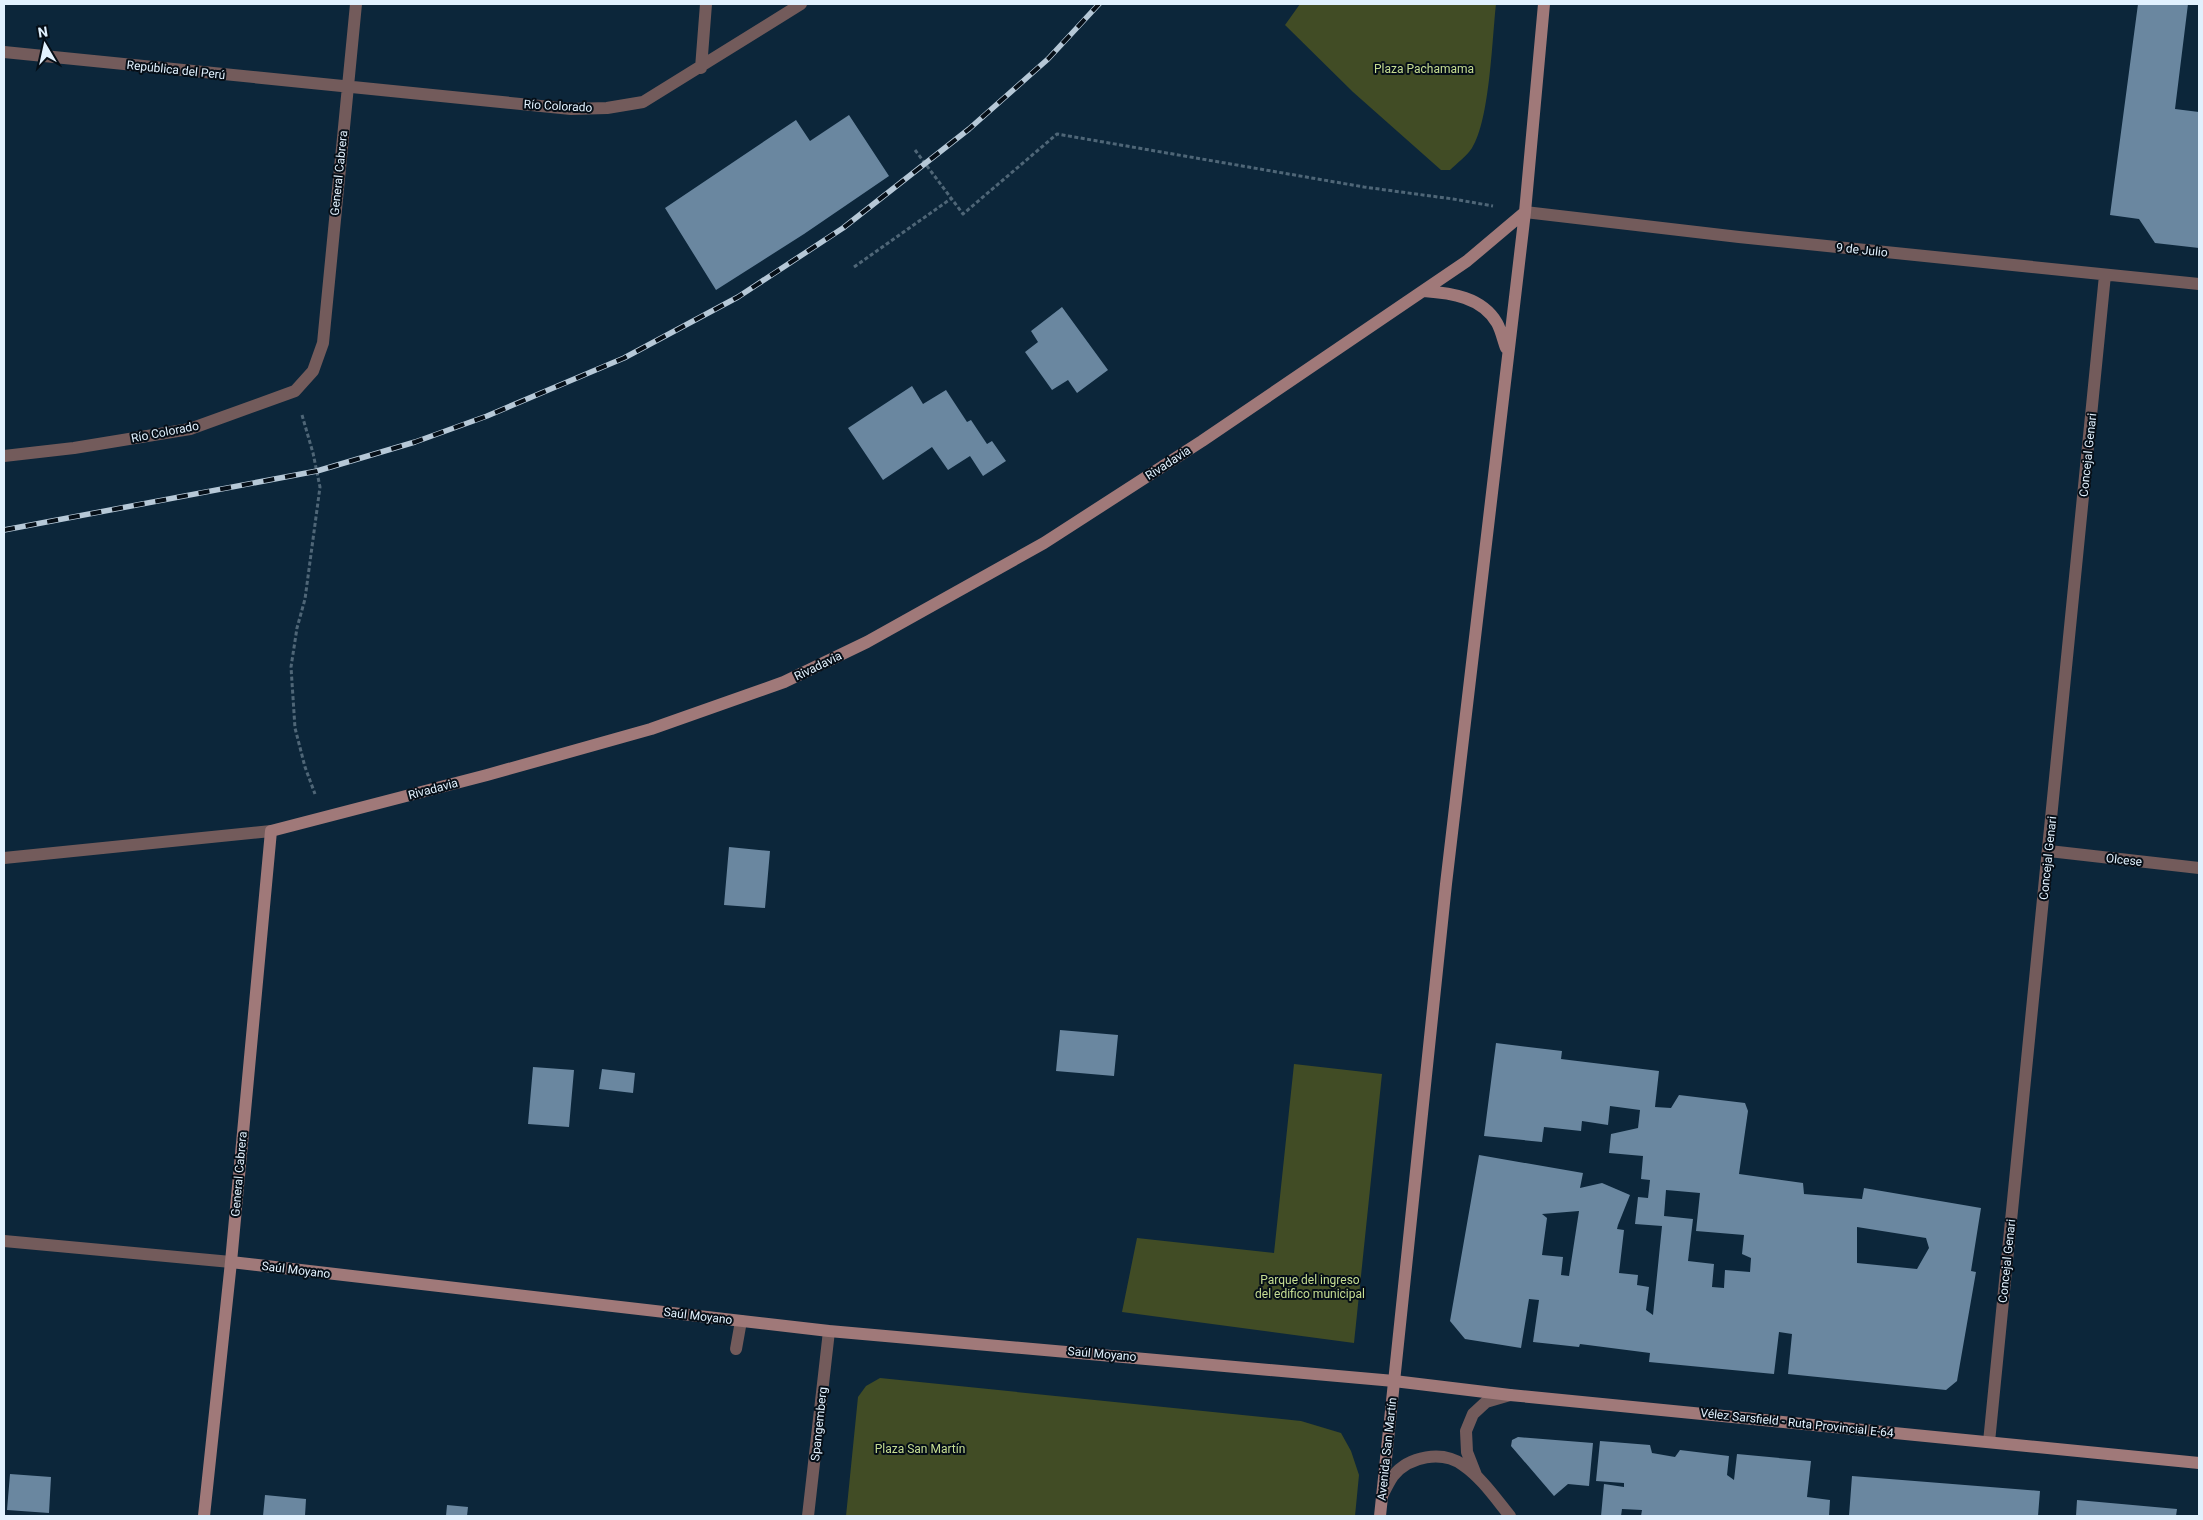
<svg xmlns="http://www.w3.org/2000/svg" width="2203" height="1520" font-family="Roboto,sans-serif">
<rect width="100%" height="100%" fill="#0c263a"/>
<path fill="#414c25" d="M 1300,4 L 1496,4 C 1492,39 1490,120 1472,148 C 1466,157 1457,163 1450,170 L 1441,170 L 1353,92 L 1285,25 Z
M 1294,1064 L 1382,1074 L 1354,1343 L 1122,1312 L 1137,1238 L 1274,1253 Z
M 880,1378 L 1301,1421 L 1341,1433 L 1351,1451 L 1359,1475 L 1355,1516 L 846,1516 L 858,1397 L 866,1386 Z"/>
<path fill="#6a87a0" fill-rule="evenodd" d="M 2138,4 L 2188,4 L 2175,109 L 2199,112 L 2199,248 L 2155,243 L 2139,219 L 2110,215 Z
M 849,115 L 889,176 L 804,234 L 716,290 L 665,208 L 796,120 L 810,141 Z
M 1062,307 L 1108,370 L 1077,393 L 1068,380 L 1052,390 L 1025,352 L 1038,342 L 1031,331 Z
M 912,386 L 923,404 L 946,390 L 967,422 L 971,420 L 987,444 L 992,441 L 1006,461 L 983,476 L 970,456 L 948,470 L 932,447 L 883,480 L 848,428 Z
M 729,847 L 770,851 L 765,908 L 724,905 Z
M 1060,1030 L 1118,1035 L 1114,1076 L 1056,1071 Z
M 1496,1043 L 1562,1051 L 1561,1059 L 1659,1071 L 1655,1107 L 1671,1108 L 1679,1095 L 1745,1103 L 1748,1111 L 1739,1174 L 1803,1183 L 1804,1194 L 1862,1199 L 1864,1188 L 1981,1208 L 1971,1271 L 1976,1272 L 1957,1381 L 1946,1390 L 1788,1374 L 1792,1334 L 1779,1332 L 1774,1374 L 1649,1362 L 1650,1353 L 1580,1344 L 1579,1347 L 1533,1342 L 1539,1300 L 1529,1299 L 1521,1348 L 1465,1339 L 1450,1321 L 1479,1155 L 1583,1173 L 1580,1188 L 1602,1183 L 1630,1195 L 1618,1225 L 1617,1229 L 1624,1230 L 1619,1273 L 1638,1275 L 1637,1285 L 1649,1287 L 1646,1310 L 1653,1315 L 1662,1226 L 1635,1224 L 1638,1197 L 1648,1198 L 1650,1180 L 1641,1179 L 1643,1156 L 1609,1153 L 1611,1134 L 1638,1128 L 1640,1110 L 1610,1106 L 1608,1125 L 1582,1121 L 1581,1131 L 1544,1127 L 1542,1142 L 1484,1136 ZM 1666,1190 L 1700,1193 L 1696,1231 L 1744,1235 L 1742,1254 L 1751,1258 L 1750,1272 L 1725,1270 L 1724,1288 L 1712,1287 L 1714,1264 L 1688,1261 L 1693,1219 L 1664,1216 ZM 1579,1211 L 1569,1276 L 1561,1275 L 1563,1257 L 1542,1255 L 1547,1218 L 1542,1214 ZM 1857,1227 L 1926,1238 L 1929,1248 L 1917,1269 L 1857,1263 Z
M 533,1067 L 574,1070 L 569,1127 L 528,1124 Z
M 602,1069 L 635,1073 L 633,1093 L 599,1089 Z
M 1518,1437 L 1593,1443 L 1589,1486 L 1568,1484 L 1554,1496 L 1511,1446 L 1512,1440 Z
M 1600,1441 L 1650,1445 L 1652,1453 L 1675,1457 L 1680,1450 L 1729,1456 L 1727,1475 L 1734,1480 L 1737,1454 L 1811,1461 L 1807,1497 L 1830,1500 L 1829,1516 L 1641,1516 L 1642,1510 L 1622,1509 L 1621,1516 L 1601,1516 L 1604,1484 L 1624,1487 L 1624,1483 L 1596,1481 Z
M 10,1474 L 51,1477 L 49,1513 L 7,1510 Z
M 1852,1476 L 2040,1491 L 2038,1516 L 1849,1516 Z
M 265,1495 L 306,1499 L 305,1516 L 263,1516 Z
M 2077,1500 L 2177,1509 L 2176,1516 L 2076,1516 Z
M 447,1505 L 468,1507 L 467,1516 L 446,1516 Z"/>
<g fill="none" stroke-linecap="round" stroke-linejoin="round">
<path stroke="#4f6677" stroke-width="3" stroke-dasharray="4 2.5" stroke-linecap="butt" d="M 915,150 L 963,214 L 1057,134 L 1364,187 L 1453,199 L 1493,206
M 854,267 L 952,198
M 302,415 L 313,453 L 320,487 L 305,599 L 297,628 L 291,667 L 295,728 L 305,767 L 315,794"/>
<path stroke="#735b5b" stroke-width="12" d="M 736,1349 L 741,1321"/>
<path stroke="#735b5b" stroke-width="12" d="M 4,52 L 571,109 L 607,108 L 643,102 L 801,4
M 701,68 L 706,4
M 1525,212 L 1739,237 L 2199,284
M 4,456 L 74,448 L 190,429 L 295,391 L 313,371 L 323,343 L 356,4
M 2049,851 L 2199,868
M 4,858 L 271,831
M 4,1241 L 231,1262
M 1989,1442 L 2105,275
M 1476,1475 L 1467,1452 L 1466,1431 L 1473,1414 L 1486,1402 L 1510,1395
M 1382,1496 C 1385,1490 1389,1482 1393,1476 C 1409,1456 1442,1450 1463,1465 C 1482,1478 1496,1499 1510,1516
M 808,1516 L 829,1331"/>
<path stroke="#a07979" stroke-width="12" d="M 1424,291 C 1451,293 1482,297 1497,323 C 1501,330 1503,340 1506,348
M 231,1262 L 829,1331 L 1394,1381 L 1510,1395 L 2199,1463
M 204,1516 L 231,1262 L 271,831 L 487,775 L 651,729 L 784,682 L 867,642 L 1044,543 L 1202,441 L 1467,261 L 1525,212
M 1380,1516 L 1446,884 L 1525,212 L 1544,4"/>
<defs>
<path id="rail" d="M 4,530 L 317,471 L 415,442 L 487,416 L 624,358 L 738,297 L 843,228 L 969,129 L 1048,59 L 1099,4"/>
</defs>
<use href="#rail" stroke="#b6c8d7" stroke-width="5.5"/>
<use href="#rail" stroke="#050e17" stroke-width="4" stroke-dasharray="11" stroke-linecap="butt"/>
</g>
<g text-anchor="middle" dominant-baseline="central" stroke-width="4" stroke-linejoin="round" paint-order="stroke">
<g font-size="12" fill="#c6dd92" stroke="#050e17">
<text x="1424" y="69">Plaza Pachamama</text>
<text x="1310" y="1280">Parque del ingreso<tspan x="1310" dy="14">del edifico municipal</tspan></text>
<text x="920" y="1449">Plaza San Martín</text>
</g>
<g font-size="12" fill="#e1f1fe" stroke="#050e17">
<text transform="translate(176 70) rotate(6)">República del Perú</text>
<text transform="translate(558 106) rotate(3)">Río Colorado</text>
<text transform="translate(339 173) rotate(-84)">General Cabrera</text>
<text transform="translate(1862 250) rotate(6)">9 de Julio</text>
<text transform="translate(165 432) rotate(-11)">Río Colorado</text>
<text transform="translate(2088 455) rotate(-84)">Concejal Genari</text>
<text transform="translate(1168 463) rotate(-33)">Rivadavia</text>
<text transform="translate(818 666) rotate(-26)">Rivadavia</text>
<text transform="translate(433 789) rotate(-15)">Rivadavia</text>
<text transform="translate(2048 858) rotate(-84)">Concejal Genari</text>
<text transform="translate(2124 860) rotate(6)">Olcese</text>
<text transform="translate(239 1174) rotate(-85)">General Cabrera</text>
<text transform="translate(2007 1261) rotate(-84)">Concejal Genari</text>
<text transform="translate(296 1270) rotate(7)">Saúl Moyano</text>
<text transform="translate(698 1316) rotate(7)">Saúl Moyano</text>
<text transform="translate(1102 1354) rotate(5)">Saúl Moyano</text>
<text transform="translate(1797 1423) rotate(6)">Vélez Sarsfield - Ruta Provincial E-64</text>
<text transform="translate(819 1424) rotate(-84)">Spangemberg</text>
<text transform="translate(1387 1449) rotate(-84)">Avenida San Martín</text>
</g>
</g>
<rect width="2203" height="1520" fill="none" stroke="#e1f1fe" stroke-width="10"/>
<g transform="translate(45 45) rotate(351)" stroke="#050e17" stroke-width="4" paint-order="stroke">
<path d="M0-4L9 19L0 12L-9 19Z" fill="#e1f1fe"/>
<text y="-8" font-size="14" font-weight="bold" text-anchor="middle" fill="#e1f1fe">N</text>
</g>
</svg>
